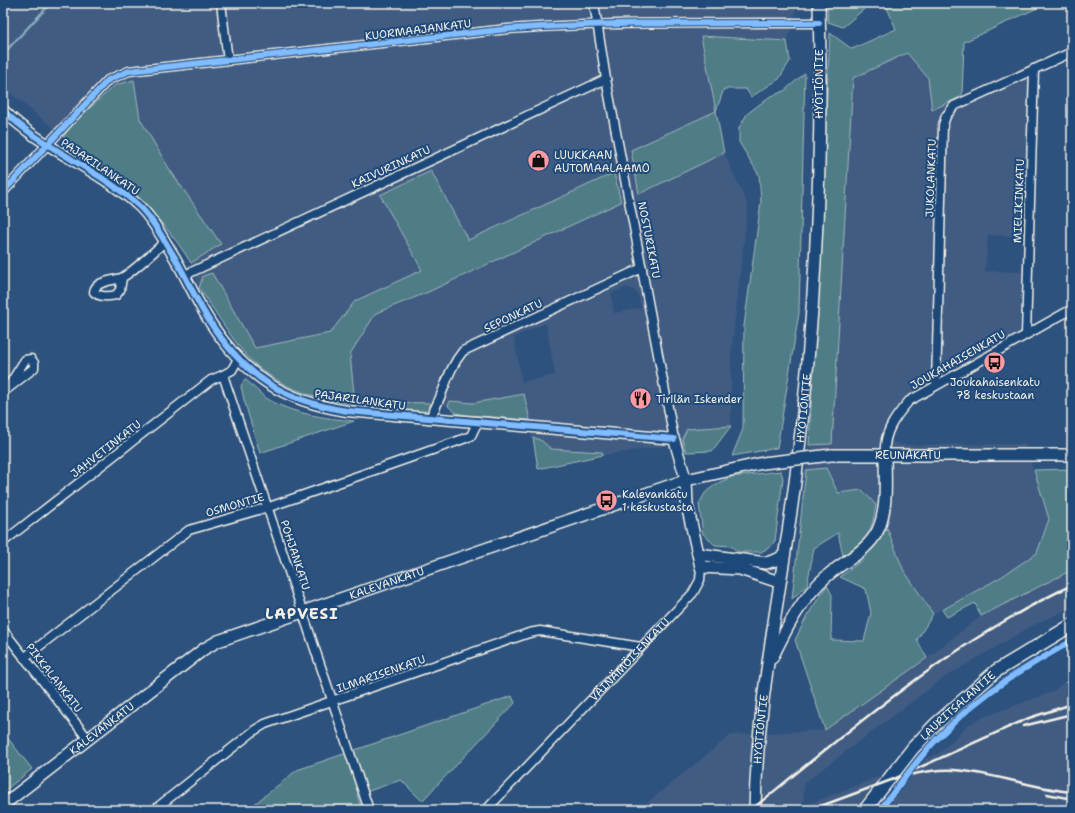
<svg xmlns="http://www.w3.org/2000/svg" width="1075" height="813" font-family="'Shantell Sans',sans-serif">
<rect width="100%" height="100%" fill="#2e527e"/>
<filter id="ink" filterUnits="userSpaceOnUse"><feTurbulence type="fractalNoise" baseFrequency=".025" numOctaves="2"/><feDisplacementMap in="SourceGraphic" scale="8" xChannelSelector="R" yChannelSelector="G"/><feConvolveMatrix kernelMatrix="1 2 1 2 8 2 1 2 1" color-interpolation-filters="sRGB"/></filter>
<g filter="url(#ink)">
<path fill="#405b83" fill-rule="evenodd" d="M 3,3 L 798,3 L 787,41 L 701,36 L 724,153 L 748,205 L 731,355 L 731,426 L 712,451 L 686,452 L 673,445 L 603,455 L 538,469 L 524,394 L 473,403 L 450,401 L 448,406 L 432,403 L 428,410 L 378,409 L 329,401 L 296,390 L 263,371 L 246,355 L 199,288 L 191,263 L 180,245 L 151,212 L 125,188 L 63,148 L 63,136 L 3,87 ZM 627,287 L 634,290 L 638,294 L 641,308 L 614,313 L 611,293 ZM 546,323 L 555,375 L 522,382 L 514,337 Z
M 896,29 L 907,52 L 928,78 L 933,109 L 1040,59 L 1034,237 L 988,235 L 985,271 L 1022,272 L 1019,342 L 912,403 L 902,415 L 888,441 L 903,445 L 1025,444 L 1049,519 L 1038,553 L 1001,577 L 933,614 L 903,569 L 876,505 L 862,490 L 838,493 L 826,469 L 806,470 L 809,445 L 830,33 L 852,49 Z
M 1072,570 L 1072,607 L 1030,627 L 945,677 L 804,783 L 803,806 L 940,753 L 968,725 L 986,716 L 1052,692 L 1072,676 L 1072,810 L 638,810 L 731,735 L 825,730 L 927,658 L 981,616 Z"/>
<path fill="#4f7d87" stroke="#a2b7b8" d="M 827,3 L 865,3 L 864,9 L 843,27 L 828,22 Z
M 885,3 L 1048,3 L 964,42 L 962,96 L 932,110 L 928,78 L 907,53 L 853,78 L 832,444 L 809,445 L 830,33 L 852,49 L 896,29 Z
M 701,36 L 787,41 L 790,61 L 779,79 L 751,97 L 746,89 L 724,89 L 716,111 L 724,153 L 639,194 L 631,150 L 716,111 Z
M 805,73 L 799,313 L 777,448 L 732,456 L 743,429 L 744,326 L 761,202 L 759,175 L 739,142 L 739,128 L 747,114 L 769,97 L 784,91 Z
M 134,80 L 140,119 L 170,170 L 221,244 L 191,263 C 174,235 151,209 125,188 C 105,174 84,161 63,148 L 64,136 L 73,123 L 115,85 Z
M 431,171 L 468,240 L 614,173 L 621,202 L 426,293 L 376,313 L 350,354 L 355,404 C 315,400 274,386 246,355 C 230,337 214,309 199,288 L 203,276 L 212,273 L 255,348 L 330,333 L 355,301 L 422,270 L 380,195 Z
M 245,379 C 252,385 259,393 266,398 C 292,414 324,418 354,421 L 260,453 L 244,400 L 241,386 Z
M 524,394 L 530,420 L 466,415 L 456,413 L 448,406 L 450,401 L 473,403 Z
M 379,402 L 431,403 L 428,410 L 421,413 L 378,409 Z
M 731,426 L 712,451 L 686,452 L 682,439 L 687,429 Z
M 533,437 L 542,441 L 551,449 L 602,452 L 603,455 L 538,469 Z
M 826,468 L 838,493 L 862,490 L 876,505 C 871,534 869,539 843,556 L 838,533 L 814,548 L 807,585 L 792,599 L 806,470 Z
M 1072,469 L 1072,570 L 981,616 L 975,603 L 947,617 L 942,610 L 1001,577 L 1037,553 L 1049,519 L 1034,470 Z
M 781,471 L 783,478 L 775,541 L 770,547 L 761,552 L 738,552 L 731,546 L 715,545 L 703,534 L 699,504 L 705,493 L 716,484 L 731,477 Z
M 887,528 L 903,569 L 933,614 L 917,640 L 927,658 L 825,730 L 795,640 L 807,616 L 827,585 L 832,595 L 831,640 L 864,641 L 871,613 L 866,589 L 840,577 L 862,560 Z
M 512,696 L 515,703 L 422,801 L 401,780 L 357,795 L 362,810 L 247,810 L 297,770 Z
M 3,732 L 32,769 L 3,792 Z"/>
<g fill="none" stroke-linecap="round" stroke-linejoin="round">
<path stroke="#8aaabd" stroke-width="2.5" d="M 3,54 L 51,3"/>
<defs>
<g id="minor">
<path d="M 221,3 L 228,61"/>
<path d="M 594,3 L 606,79 L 674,439"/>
<path d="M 3,192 L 108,80 L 129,71 L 508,29 C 612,22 716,23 819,23"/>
<path d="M 185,275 L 606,79"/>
<path d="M 122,278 L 120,290 L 116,295 C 109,297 99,297 94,292 C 95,281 112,281 121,278 C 131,274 155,250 165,242"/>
<path d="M 1026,334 L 1034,69"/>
<path d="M 238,359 L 232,370 L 223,375 L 369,810"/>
<path d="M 936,385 L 943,125 L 946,116 L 954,106 L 1072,52"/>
<path d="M 3,392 L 6,390 L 34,368 L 34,363 L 31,359 L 25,360 L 6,390"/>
<path d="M 429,419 C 444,397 445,373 463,351 L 642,268"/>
<path d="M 885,455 C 883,433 895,417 909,401 L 1072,309"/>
<path d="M 3,542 L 211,380 L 223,375"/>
<path d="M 3,630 L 88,739"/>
<path d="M 24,658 L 189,530 L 272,506 L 455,442 L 471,436 L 477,423"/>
<path d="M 154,810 L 255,730 L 265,724 L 529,633 L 540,631 L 641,647"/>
<path id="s1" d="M 486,810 L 693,593 L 700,580 L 701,567"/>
</g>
<path id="tertiary" d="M 3,110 C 42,149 99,169 139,206 C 154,220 164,241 175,258 C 187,279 197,302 210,322 C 245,376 283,401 347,411 L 674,439 L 686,480"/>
<g id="secondary">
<path id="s2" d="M 831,455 L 1072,455"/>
<path d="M 686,480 L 687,505 L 701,567 L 740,569 L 779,582"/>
<path d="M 698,554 L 766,563 L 776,560 L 783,556"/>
<path d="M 772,658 C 787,627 802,597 828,575 C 844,561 868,551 878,530 C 888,508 885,479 885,455"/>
<path id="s3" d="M 3,805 L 204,649 L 218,641 L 686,480 L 763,463"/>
<path id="s4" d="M 755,810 C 757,697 782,586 796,475 C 815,320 823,159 819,3"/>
</g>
<g id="primary">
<path id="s5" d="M 865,810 L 913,748 L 936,724 L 996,671 L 1072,625"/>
</g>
</defs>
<use href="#minor" stroke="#f4f1e8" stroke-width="11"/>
<use href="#tertiary" stroke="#f4f1e8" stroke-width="13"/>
<use href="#secondary" stroke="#f4f1e8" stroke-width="14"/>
<use href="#primary" stroke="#f4f1e8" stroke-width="15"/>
<use href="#minor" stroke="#1f4a7a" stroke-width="8"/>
<use href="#tertiary" stroke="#1f4a7a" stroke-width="10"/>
<use href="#secondary" stroke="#1f4a7a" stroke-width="11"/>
<use href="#primary" stroke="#1f4a7a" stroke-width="12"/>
<path stroke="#f4f1e8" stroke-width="2.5" d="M 1023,726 L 1072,714
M 909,775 C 923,772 940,769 954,770 C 994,773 1032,788 1072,792
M 1047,794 L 1072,799
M 821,806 L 894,779 L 1029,718 L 1072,704
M 751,810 C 853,727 952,642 1072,585"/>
<defs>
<path id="secondary-bridge" d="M 763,463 L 831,455"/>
</defs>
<use href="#secondary-bridge" stroke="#f4f1e8" stroke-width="14" stroke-linecap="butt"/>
<use href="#secondary-bridge" stroke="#1f4a7a" stroke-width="11"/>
<defs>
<path id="cycleway" d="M 3,110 C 42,149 99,169 139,206 C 154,220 164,241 175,258 C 187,279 197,302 210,322 C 245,376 283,401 347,411 L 674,439
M 3,192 L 108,80 L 129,71 L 508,29 C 612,22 716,23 819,23
M 880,810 C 902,782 922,752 948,728 C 986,690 1026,667 1072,641"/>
</defs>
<use href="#cycleway" stroke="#1f4a7a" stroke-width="8"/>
<use href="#cycleway" stroke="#80bcff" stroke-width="6"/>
</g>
</g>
<defs>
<symbol id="shop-disc" viewBox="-11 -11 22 22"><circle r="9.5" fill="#ff9aa2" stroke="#1f4a7a"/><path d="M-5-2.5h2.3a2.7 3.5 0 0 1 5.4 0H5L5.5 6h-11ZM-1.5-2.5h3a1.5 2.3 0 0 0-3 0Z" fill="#111"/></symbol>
<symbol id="bus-disc" viewBox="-11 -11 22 22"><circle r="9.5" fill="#ff9aa2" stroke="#1f4a7a"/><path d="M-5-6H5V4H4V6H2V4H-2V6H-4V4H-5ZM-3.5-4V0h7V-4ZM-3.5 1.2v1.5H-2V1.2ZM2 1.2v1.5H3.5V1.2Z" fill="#111"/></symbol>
<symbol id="restaurant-disc" viewBox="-11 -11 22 22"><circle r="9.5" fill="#ff9aa2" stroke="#1f4a7a"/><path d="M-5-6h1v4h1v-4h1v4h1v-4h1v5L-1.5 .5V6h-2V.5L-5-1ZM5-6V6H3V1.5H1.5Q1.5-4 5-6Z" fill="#111"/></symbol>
</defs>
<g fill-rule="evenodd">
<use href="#shop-disc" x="526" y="148" width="25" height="25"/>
<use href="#bus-disc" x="982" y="350" width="25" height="25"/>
<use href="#restaurant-disc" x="628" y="386" width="25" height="25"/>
<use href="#bus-disc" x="594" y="488" width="25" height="25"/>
</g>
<g text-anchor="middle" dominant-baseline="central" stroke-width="4" stroke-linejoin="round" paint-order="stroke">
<g font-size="11" fill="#f4f1e8" stroke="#1f4a7a">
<text transform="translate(418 30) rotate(-7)">KUORMAAJANKATU</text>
<text transform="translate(819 84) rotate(-90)">HYÖTIÖNTIE</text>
<text transform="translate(100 167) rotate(34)">PAJARILANKATU</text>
<text transform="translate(391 167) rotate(-25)">KAIVURINKATU</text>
<text transform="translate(931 178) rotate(-88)">JUKOLANKATU</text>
<text transform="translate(1019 201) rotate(-88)">MIELIKINKATU</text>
<text transform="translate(649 240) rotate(79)">NOSTURIKATU</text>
<text transform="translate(513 316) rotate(-25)">SEPONKATU</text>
<text transform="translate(958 360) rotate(-30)">JOUKAHAISENKATU</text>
<text transform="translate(360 400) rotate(8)">PAJARILANKATU</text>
<text stroke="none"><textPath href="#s4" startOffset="405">HYÖTIÖNTIE</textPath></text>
<text transform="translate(106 449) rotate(-38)">JAHVETINKATU</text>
<text stroke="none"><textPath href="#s2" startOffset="77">REUNAKATU</textPath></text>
<text transform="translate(235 505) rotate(-16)">OSMONTIE</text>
<text transform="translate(295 555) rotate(72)">POHJANKATU</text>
<text stroke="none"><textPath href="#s3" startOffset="449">KALEVANKATU</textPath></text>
<text stroke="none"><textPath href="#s1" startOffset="208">VÄINÄMÖISENKATU</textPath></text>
<text transform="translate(381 674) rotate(-19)">ILMARISENKATU</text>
<text transform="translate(54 678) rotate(52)">PIKKALANKATU</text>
<text stroke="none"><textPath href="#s5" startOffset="140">LAURITSALANTIE</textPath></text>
<text stroke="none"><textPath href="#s3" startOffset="125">KALEVANKATU</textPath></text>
<text stroke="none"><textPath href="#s4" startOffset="81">HYÖTIÖNTIE</textPath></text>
</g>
<g font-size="11" fill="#f4f1e8" stroke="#1f4a7a" text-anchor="start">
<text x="554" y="155">LUUKKAAN<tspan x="554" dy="13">AUTOMAALAAMO</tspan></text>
<text x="995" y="382" text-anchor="middle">Joukahaisenkatu<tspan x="995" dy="13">78 keskustaan</tspan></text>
<text x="656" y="399">Tirilän Iskender</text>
<text x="622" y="494">Kalevankatu<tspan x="622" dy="13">1 keskustasta</tspan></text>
</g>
<g font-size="15" font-weight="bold" letter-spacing="1" fill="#f4f1e8" stroke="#1f4a7a">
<text x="302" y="614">LAPVESI</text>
</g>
</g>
<rect width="1075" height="813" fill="none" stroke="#1f4a7a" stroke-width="16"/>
<rect x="8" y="8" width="1059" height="797" fill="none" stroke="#f4f1e8" stroke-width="1.5" filter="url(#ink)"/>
</svg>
